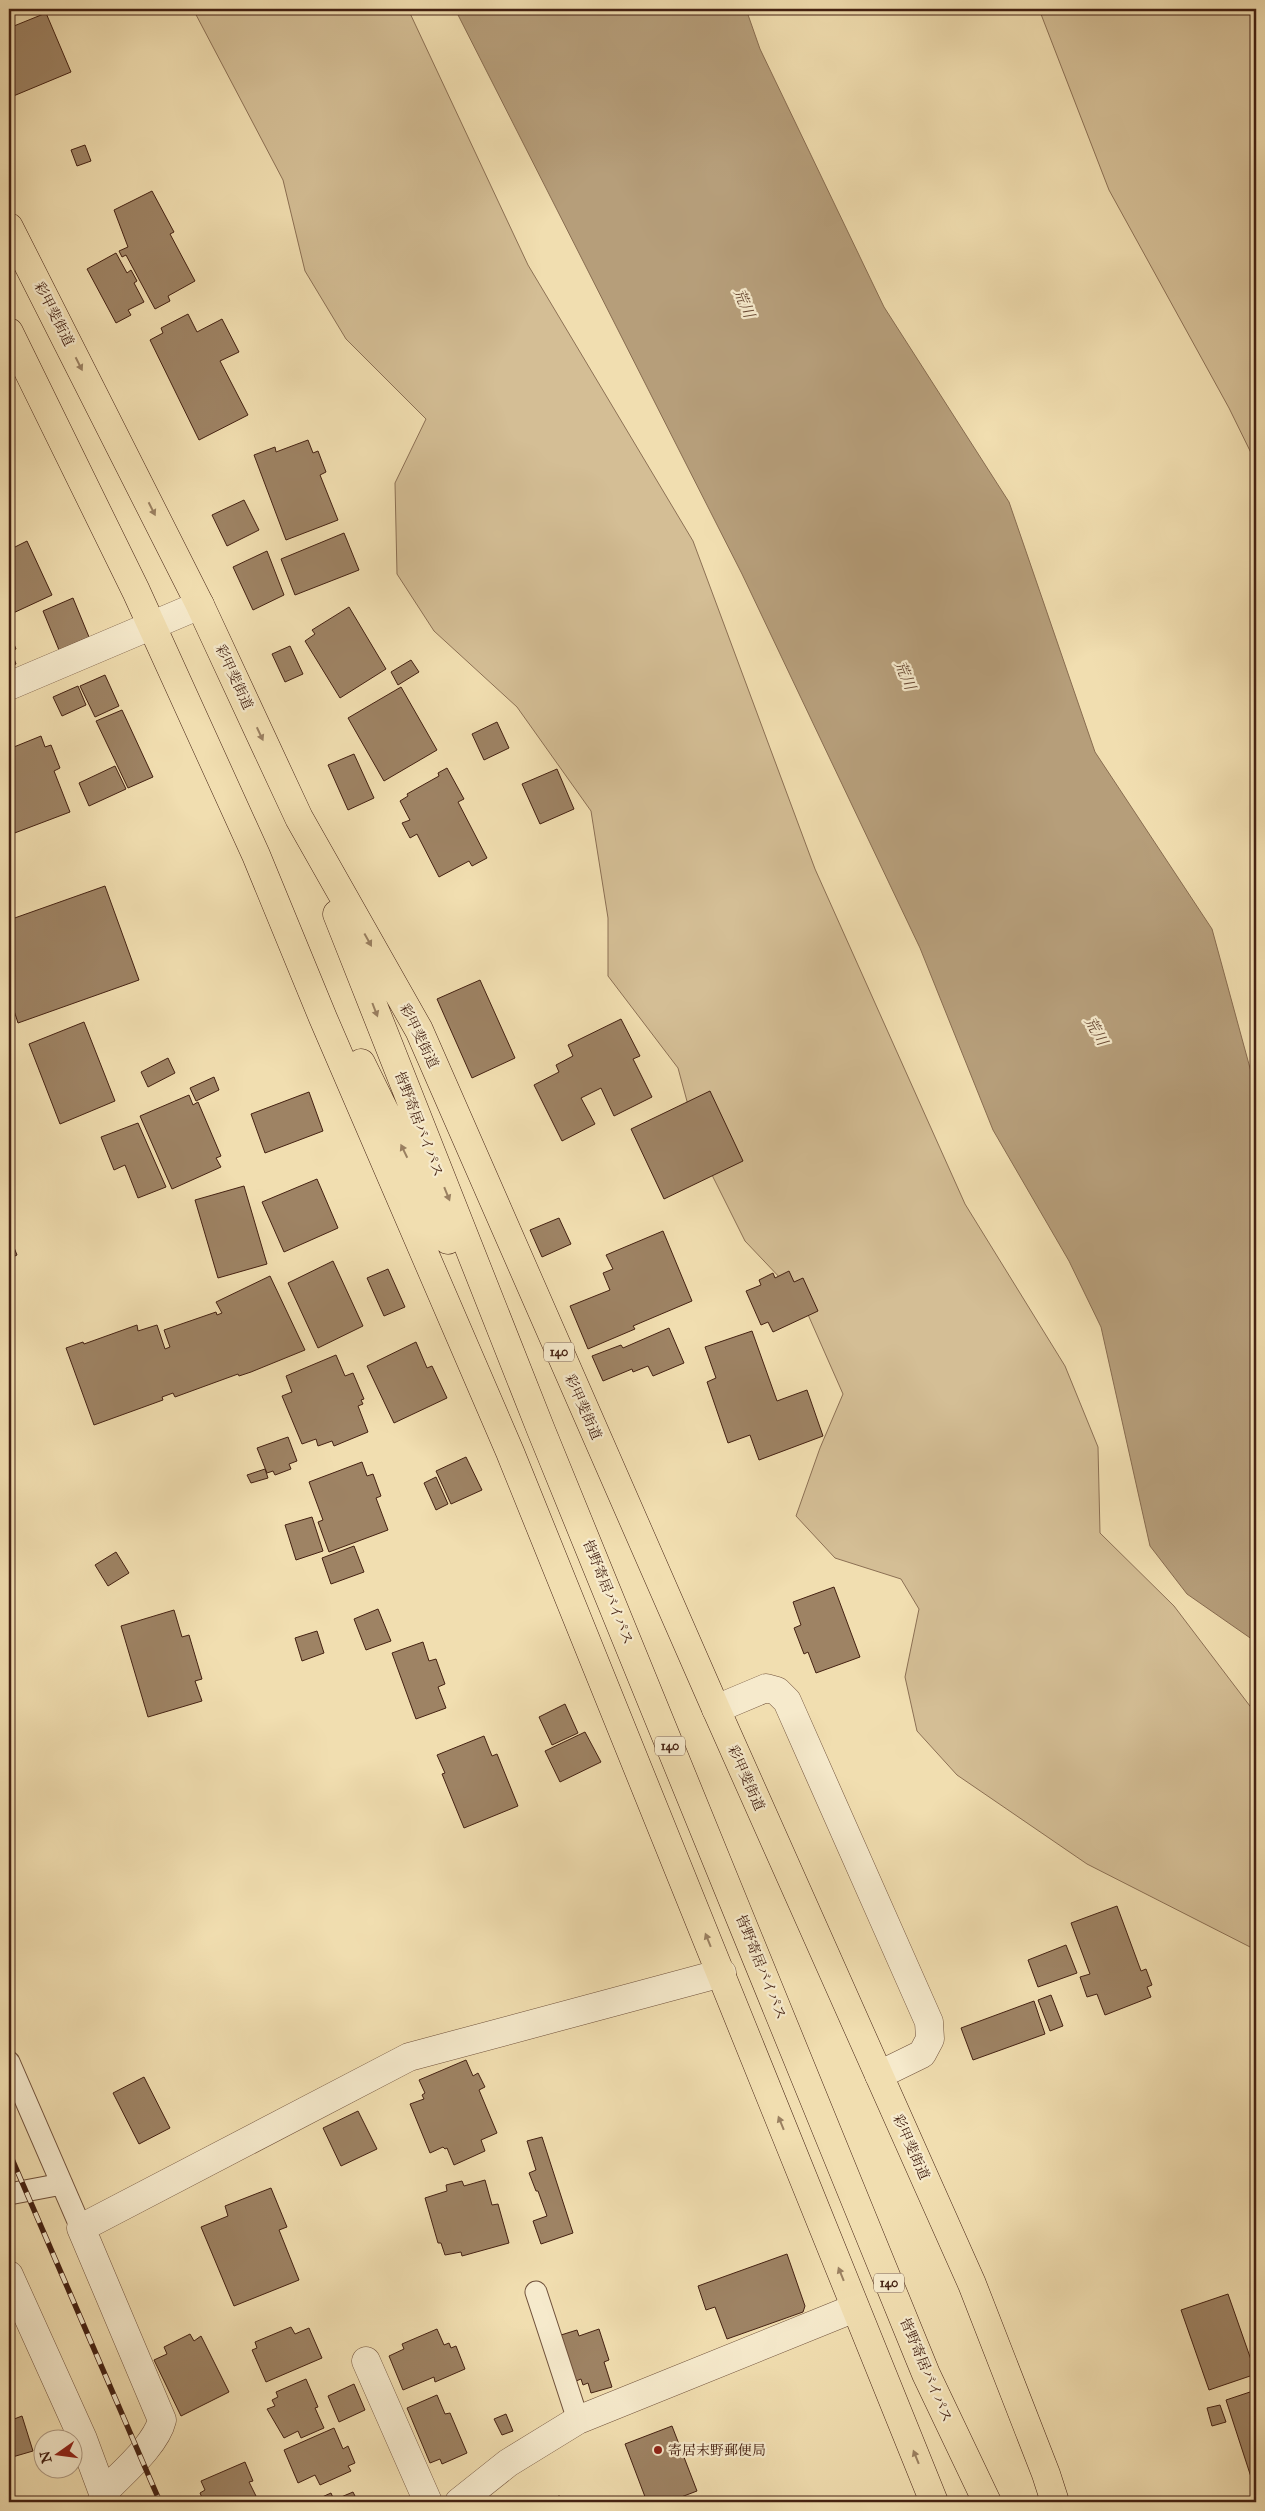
<svg xmlns="http://www.w3.org/2000/svg" width="1265" height="2511" font-family="'IM FELL Great Primer','Noto Serif JP',serif">
<rect width="100%" height="100%" fill="#f1deb0"/>
<filter id="stains"><feTurbulence type="fractalNoise" baseFrequency=".004" numOctaves="4"/><feColorMatrix values="0 0 0 0 .2 0 0 0 0 .09 0 0 0 0 .02 0 0 0 .5 -.17"/></filter>
<radialGradient id="worn" r=".72"><stop offset=".6" stop-color="#630" stop-opacity="0"/><stop offset="1" stop-color="#630" stop-opacity=".3"/></radialGradient>
<path fill="#d4be95" stroke="#8c7054" d="M 193,9 L 408,9 L 528,265 L 693,541 L 815,869 L 965,1204 L 1065,1366 L 1098,1447 L 1100,1533 L 1174,1606 L 1256,1714 L 1256,1950 L 1087,1864 L 957,1775 L 917,1731 L 905,1677 L 919,1609 L 901,1579 L 835,1558 L 796,1516 L 820,1448 L 843,1394 L 802,1301 L 745,1241 L 701,1153 L 678,1068 L 608,976 L 608,918 L 591,811 L 517,707 L 434,631 L 397,574 L 395,483 L 426,419 L 346,339 L 305,271 L 283,180 Z
M 1039,9 L 1256,9 L 1256,463 L 1229,408 L 1109,190 Z"/>
<path fill="#b69e7a" stroke="#886c50" d="M 455,9 L 746,9 L 760,49 L 884,307 L 1009,502 L 1095,752 L 1212,929 L 1256,1090 L 1256,1642 L 1187,1594 L 1150,1546 L 1101,1327 L 1069,1261 L 993,1130 L 920,948 L 742,574 Z"/>
<path fill="#9e8364" stroke="#442112" d="M 46,13 L 71,72 L 11,97 L 9,92 L 9,28 Z
M 85,145 L 91,161 L 77,166 L 71,150 Z
M 152,191 L 174,232 L 170,234 L 195,281 L 168,296 L 170,301 L 155,309 L 126,255 L 122,257 L 119,251 L 128,247 L 114,210 Z
M 116,253 L 127,273 L 131,270 L 137,281 L 134,283 L 144,302 L 128,310 L 131,315 L 116,323 L 87,269 Z
M 188,314 L 197,332 L 222,319 L 239,352 L 220,361 L 248,415 L 199,440 L 150,340 L 163,333 L 161,328 Z
M 308,440 L 313,453 L 318,451 L 326,472 L 320,475 L 338,520 L 286,540 L 254,455 L 275,447 L 276,452 Z
M 244,500 L 259,530 L 227,546 L 212,515 Z
M 344,533 L 359,570 L 295,595 L 281,559 Z
M 27,541 L 52,595 L 11,614 L 9,610 L 9,550 Z
M 267,551 L 284,595 L 253,610 L 233,567 Z
M 73,598 L 89,637 L 59,650 L 43,611 Z
M 349,607 L 386,669 L 340,698 L 305,641 L 315,634 L 312,630 Z
M 9,632 L 16,649 L 11,651 L 16,664 L 9,667 Z
M 290,646 L 303,674 L 285,682 L 272,654 Z
M 411,660 L 419,672 L 398,685 L 391,672 Z
M 105,675 L 119,706 L 95,717 L 80,686 Z
M 78,686 L 86,705 L 62,716 L 53,697 Z
M 401,687 L 437,750 L 384,781 L 348,718 Z
M 122,710 L 153,777 L 128,788 L 96,721 Z
M 497,722 L 509,748 L 484,760 L 472,734 Z
M 41,736 L 45,747 L 51,745 L 60,768 L 54,771 L 70,812 L 12,834 L 9,825 L 9,749 Z
M 354,754 L 374,798 L 348,810 L 328,765 Z
M 115,766 L 126,789 L 89,806 L 79,783 Z
M 447,768 L 464,799 L 458,802 L 487,858 L 472,866 L 469,861 L 439,877 L 417,834 L 410,838 L 402,823 L 410,820 L 400,801 L 408,796 L 407,794 L 439,776 L 438,773 Z
M 557,769 L 574,809 L 540,824 L 522,784 Z
M 105,886 L 139,980 L 18,1023 L 9,995 L 9,920 Z
M 480,980 L 515,1058 L 472,1078 L 437,999 Z
M 621,1019 L 640,1056 L 633,1059 L 652,1097 L 614,1116 L 601,1088 L 581,1098 L 595,1124 L 562,1141 L 534,1085 L 559,1072 L 556,1065 L 573,1056 L 568,1045 Z
M 84,1022 L 115,1101 L 60,1124 L 29,1044 Z
M 168,1058 L 175,1073 L 148,1087 L 141,1072 Z
M 214,1077 L 219,1090 L 196,1101 L 190,1088 Z
M 710,1091 L 743,1161 L 664,1199 L 631,1129 Z
M 309,1092 L 323,1131 L 265,1153 L 251,1114 Z
M 189,1095 L 193,1105 L 198,1102 L 221,1156 L 216,1158 L 221,1167 L 172,1189 L 140,1116 Z
M 138,1123 L 166,1187 L 138,1198 L 125,1165 L 114,1170 L 101,1137 Z
M 317,1179 L 338,1228 L 284,1252 L 262,1202 Z
M 244,1186 L 267,1264 L 218,1278 L 195,1200 Z
M 559,1218 L 571,1244 L 542,1257 L 530,1230 Z
M 663,1231 L 692,1301 L 633,1326 L 635,1329 L 588,1349 L 570,1306 L 610,1290 L 603,1273 L 613,1269 L 606,1255 Z
M 9,1235 L 17,1255 L 9,1259 Z
M 333,1261 L 363,1326 L 318,1348 L 288,1283 Z
M 388,1269 L 405,1307 L 384,1316 L 367,1278 Z
M 789,1271 L 794,1282 L 803,1278 L 818,1311 L 773,1332 L 768,1322 L 761,1325 L 746,1291 L 761,1285 L 759,1280 L 773,1273 L 775,1278 Z
M 270,1276 L 305,1350 L 251,1372 L 239,1376 L 238,1374 L 175,1397 L 173,1393 L 162,1397 L 163,1400 L 94,1425 L 66,1348 L 83,1342 L 84,1344 L 137,1325 L 138,1331 L 157,1325 L 165,1349 L 170,1347 L 164,1330 L 216,1312 L 217,1315 L 222,1313 L 216,1302 Z
M 669,1328 L 684,1363 L 653,1376 L 648,1366 L 633,1372 L 632,1369 L 603,1381 L 592,1356 L 621,1345 L 623,1348 Z
M 752,1331 L 777,1401 L 807,1390 L 823,1436 L 759,1460 L 750,1435 L 728,1443 L 707,1382 L 716,1378 L 705,1347 Z
M 416,1342 L 427,1368 L 432,1366 L 447,1398 L 394,1423 L 367,1366 Z
M 336,1355 L 345,1376 L 353,1373 L 364,1399 L 361,1400 L 363,1404 L 358,1406 L 368,1432 L 334,1446 L 332,1441 L 318,1446 L 316,1439 L 302,1444 L 282,1396 L 292,1392 L 286,1376 Z
M 288,1437 L 297,1461 L 289,1464 L 291,1469 L 275,1475 L 273,1471 L 267,1473 L 257,1448 Z
M 466,1457 L 482,1490 L 451,1504 L 436,1471 Z
M 362,1462 L 367,1476 L 373,1474 L 381,1496 L 376,1498 L 388,1530 L 329,1552 L 318,1522 L 323,1520 L 309,1482 Z
M 265,1469 L 268,1478 L 251,1483 L 247,1475 Z
M 436,1477 L 448,1504 L 436,1510 L 424,1483 Z
M 312,1517 L 323,1551 L 296,1560 L 285,1525 Z
M 354,1546 L 364,1572 L 331,1584 L 322,1558 Z
M 116,1552 L 129,1573 L 108,1586 L 95,1565 Z
M 834,1587 L 860,1657 L 816,1673 L 808,1652 L 804,1654 L 794,1628 L 801,1625 L 793,1602 Z
M 378,1609 L 391,1641 L 366,1650 L 354,1619 Z
M 174,1610 L 182,1637 L 189,1635 L 202,1679 L 195,1681 L 202,1701 L 148,1717 L 121,1626 Z
M 317,1631 L 324,1653 L 302,1661 L 295,1638 Z
M 423,1642 L 429,1661 L 436,1659 L 445,1684 L 438,1687 L 446,1708 L 416,1719 L 392,1653 Z
M 565,1704 L 578,1733 L 552,1745 L 539,1717 Z
M 585,1732 L 601,1762 L 560,1782 L 545,1751 Z
M 484,1736 L 492,1756 L 497,1754 L 518,1806 L 464,1828 L 442,1774 L 445,1773 L 437,1755 Z
M 1117,1906 L 1141,1971 L 1146,1969 L 1152,1985 L 1147,1987 L 1151,1997 L 1105,2015 L 1097,1994 L 1087,1997 L 1080,1977 L 1090,1974 L 1071,1923 Z
M 1066,1945 L 1077,1973 L 1038,1987 L 1028,1960 Z
M 1051,1995 L 1063,2026 L 1050,2031 L 1038,2000 Z
M 1034,2001 L 1045,2034 L 973,2060 L 961,2028 Z
M 466,2060 L 473,2076 L 478,2073 L 485,2087 L 479,2090 L 497,2133 L 481,2140 L 485,2151 L 454,2165 L 447,2148 L 445,2149 L 443,2147 L 430,2153 L 410,2104 L 424,2099 L 422,2095 L 425,2093 L 419,2080 Z
M 144,2077 L 170,2128 L 139,2144 L 113,2093 Z
M 358,2111 L 377,2149 L 341,2166 L 323,2128 Z
M 542,2137 L 573,2233 L 541,2244 L 533,2221 L 547,2216 L 538,2191 L 536,2191 L 529,2173 L 536,2170 L 527,2141 Z
M 485,2180 L 492,2205 L 498,2204 L 509,2243 L 462,2256 L 461,2252 L 445,2255 L 441,2243 L 438,2243 L 425,2198 L 447,2191 L 446,2185 L 462,2181 L 464,2186 Z
M 271,2188 L 287,2227 L 279,2230 L 299,2280 L 234,2306 L 201,2227 L 228,2216 L 225,2206 Z
M 787,2254 L 805,2306 L 803,2312 L 727,2339 L 715,2307 L 706,2310 L 698,2286 Z
M 1228,2294 L 1256,2374 L 1209,2390 L 1181,2310 Z
M 291,2327 L 295,2334 L 309,2328 L 322,2358 L 266,2382 L 252,2350 L 257,2348 L 255,2342 Z
M 437,2329 L 444,2345 L 449,2343 L 451,2348 L 456,2346 L 465,2369 L 435,2382 L 434,2377 L 403,2390 L 389,2356 L 404,2349 L 402,2344 Z
M 599,2329 L 609,2360 L 604,2362 L 612,2387 L 591,2393 L 588,2383 L 583,2385 L 581,2379 L 576,2381 L 561,2335 L 577,2330 L 579,2336 Z
M 190,2334 L 194,2341 L 201,2336 L 229,2392 L 181,2416 L 154,2360 L 167,2354 L 164,2347 Z
M 306,2379 L 318,2407 L 315,2408 L 324,2428 L 301,2438 L 298,2431 L 284,2438 L 267,2409 L 275,2406 L 272,2400 L 278,2397 L 276,2392 Z
M 354,2384 L 365,2410 L 339,2422 L 328,2396 Z
M 1256,2390 L 1256,2475 L 1251,2477 L 1226,2400 Z
M 437,2395 L 445,2414 L 450,2413 L 467,2453 L 442,2464 L 440,2459 L 430,2463 L 407,2408 Z
M 1220,2405 L 1226,2422 L 1212,2426 L 1207,2408 Z
M 506,2414 L 513,2431 L 502,2435 L 494,2419 Z
M 22,2416 L 33,2451 L 9,2458 L 9,2421 Z
M 672,2426 L 697,2491 L 668,2502 L 647,2502 L 625,2444 Z
M 334,2428 L 343,2449 L 348,2446 L 355,2463 L 348,2466 L 351,2471 L 320,2485 L 315,2475 L 298,2483 L 284,2450 Z
M 245,2462 L 253,2481 L 249,2482 L 256,2496 L 251,2499 L 252,2502 L 204,2502 L 200,2493 L 205,2490 L 201,2481 Z
M 353,2492 L 358,2502 L 311,2502 L 331,2493 L 334,2500 Z
M 559,2496 L 564,2498 L 566,2502 L 543,2502 Z"/>
<g fill="none" stroke-linecap="round" stroke-linejoin="round">
<defs>
<path id="lane" d="M 9,2062 L 81,2228
M 9,2194 L 62,2184
M 536,2292 L 578,2420"/>
<path id="street" d="M 9,686 L 200,605
M 716,1709 L 766,1688 L 777,1691 L 787,1701 L 929,2022 L 930,2039 L 922,2054 L 879,2075
M 9,2275 L 83,2439 L 103,2493 L 103,2502
M 366,2361 L 428,2502
M 103,2493 C 122,2473 156,2445 162,2420 L 81,2228 L 409,2057 L 722,1973
M 459,2502 L 508,2463 L 578,2420 L 855,2308"/>
<path id="highway" d="M 9,227 L 200,605 L 299,818 L 419,1030 L 716,1709 L 972,2284 L 1046,2474 L 1055,2502
M 9,332 L 136,591 L 256,855 L 323,1018 L 510,1452 L 934,2502
M 337,914 L 541,1430 L 926,2374 L 987,2502
M 361,1063 L 448,1240"/>
</defs>
<use href="#lane" stroke="#6f503a" stroke-width="23"/>
<use href="#street" stroke="#6f503a" stroke-width="29"/>
<use href="#highway" stroke="#442112" stroke-width="29"/>
<use href="#lane" stroke="#f6eacc" stroke-width="21"/>
<use href="#street" stroke="#f6eacc" stroke-width="28"/>
<use href="#highway" stroke="#f1deb0" stroke-width="28"/>
<defs>
<path id="rail" d="M 9,2152 L 160,2502"/>
</defs>
<use href="#rail" stroke="#442112" stroke-width="5.5"/>
<use href="#rail" stroke="#f6eacc" stroke-width="4" stroke-dasharray="11" stroke-linecap="butt"/>
</g>
<defs><path id="oneway-solid" d="M-6-.8H1V-3.2L6.5 0L1 3.2V.8H-6Z" transform="scale(1.25)"/></defs>
<g fill="#9a8061">
<use href="#oneway-solid" transform="translate(79 364) rotate(63)"/>
<use href="#oneway-solid" transform="translate(152 509) rotate(63)"/>
<use href="#oneway-solid" transform="translate(260 734) rotate(65)"/>
<use href="#oneway-solid" transform="translate(368 940) rotate(61)"/>
<use href="#oneway-solid" transform="translate(375 1010) rotate(69)"/>
<use href="#oneway-solid" transform="translate(404 1151) rotate(-116)"/>
<use href="#oneway-solid" transform="translate(447 1194) rotate(68)"/>
<use href="#oneway-solid" transform="translate(708 1940) rotate(-112)"/>
<use href="#oneway-solid" transform="translate(781 2123) rotate(-112)"/>
<use href="#oneway-solid" transform="translate(841 2274) rotate(-112)"/>
<use href="#oneway-solid" transform="translate(916 2457) rotate(-112)"/>
</g>
<circle fill="#8f2418" stroke="#f6eacc" stroke-width="2" cx="658" cy="2450" r="5"/>
<g text-anchor="middle" dominant-baseline="central" stroke-width="4.5" stroke-linejoin="round" paint-order="stroke">
<g fill="#f6eacc" stroke="#795d4a" stroke-width="1">
<rect x="544" y="1342.5" width="30" height="19" rx="4"/>
<rect x="655" y="1736.5" width="30" height="19" rx="4"/>
<rect x="874" y="2273.5" width="30" height="19" rx="4"/>
</g>
<g font-size="12" font-weight="bold" fill="#442112">
<text x="559" y="1352">140</text>
<text x="670" y="1746">140</text>
<text x="889" y="2283">140</text>
</g>
<g font-size="14" fill="#442112" stroke="#f6eacc">
<text transform="translate(54 314) rotate(63)">彩甲斐街道</text>
<text transform="translate(234 677) rotate(65)">彩甲斐街道</text>
<text transform="translate(419 1036) rotate(64)">彩甲斐街道</text>
<text transform="translate(419 1124) rotate(69)">皆野寄居バイパス</text>
<text transform="translate(583 1407) rotate(66)">彩甲斐街道</text>
<text transform="translate(608 1592) rotate(68)">皆野寄居バイパス</text>
<text transform="translate(746 1778) rotate(66)">彩甲斐街道</text>
<text transform="translate(761 1967) rotate(68)">皆野寄居バイパス</text>
<text transform="translate(911 2147) rotate(66)">彩甲斐街道</text>
<text transform="translate(926 2370) rotate(67)">皆野寄居バイパス</text>
</g>
<g font-size="14" fill="#442112" stroke="#f6eacc" text-anchor="start">
<text x="668" y="2450">寄居末野郵便局</text>
</g>
<g font-size="15" font-style="italic" fill="#664631" stroke="#f6eacc">
<text transform="translate(744 303) rotate(67)">荒川</text>
<text transform="translate(905 675) rotate(67)">荒川</text>
<text transform="translate(1096 1031) rotate(60)">荒川</text>
</g>
</g>
<rect width="1265" height="2511" fill="none" stroke="#f1deb0" stroke-width="30"/>
<rect x="10" y="10" width="1245" height="2491" fill="none" stroke="#442112" stroke-width="2.5"/>
<rect x="15" y="15" width="1235" height="2481" fill="none" stroke="#442112"/>
<g transform="translate(58 2454) rotate(256)"><circle r="24" fill="#f6eacc" stroke="#af9a82"/>
<path d="M0-4L9 19L0 12L-9 19Z" fill="#8f2418"/>
<text y="-8" font-size="14" font-weight="bold" text-anchor="middle" fill="#442112">N</text>
</g>
<rect width="100%" height="100%" filter="url(#stains)"/>
<rect width="100%" height="100%" fill="url(#worn)"/>
</svg>
